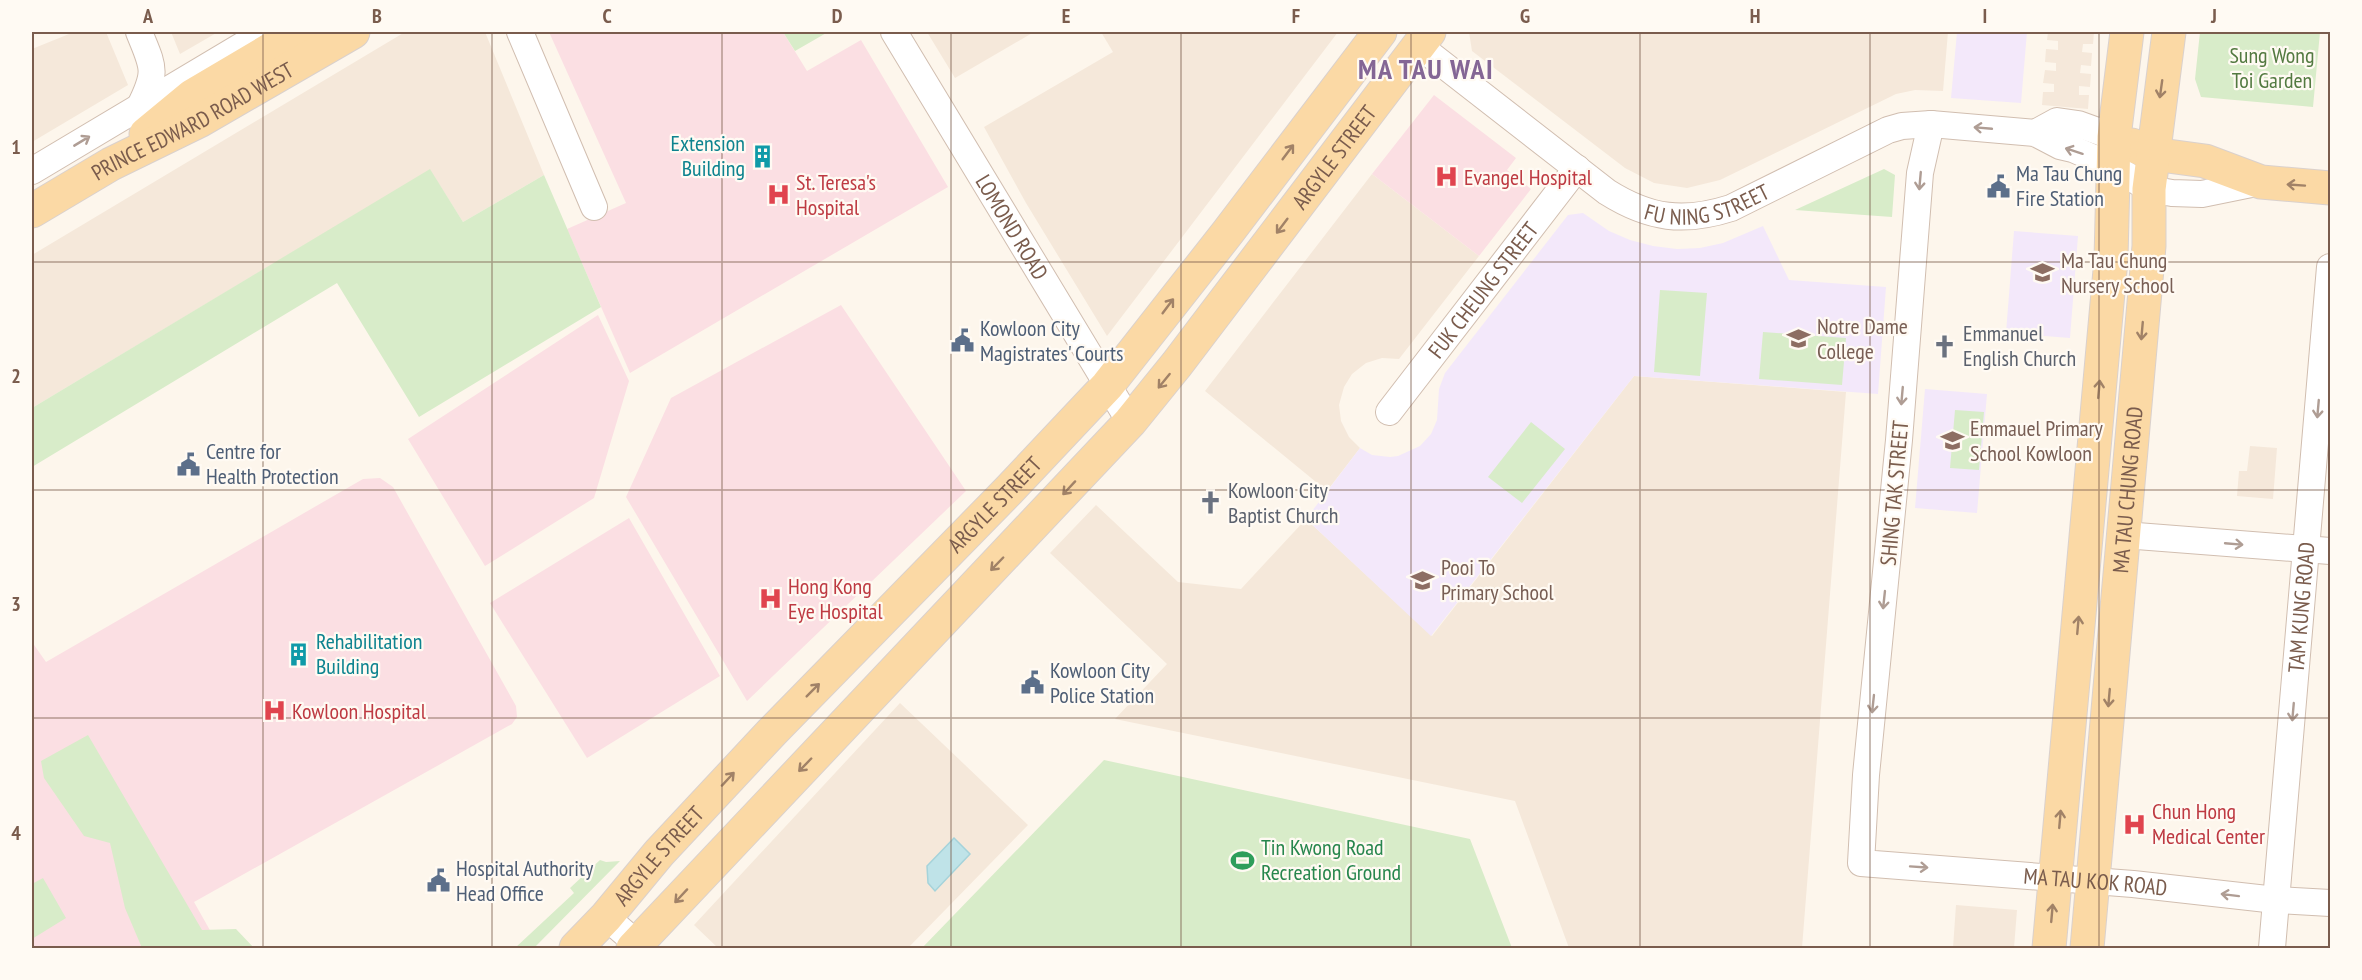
<svg xmlns="http://www.w3.org/2000/svg" width="2362" height="980" font-family="'PT Sans Narrow',sans-serif">
<rect width="100%" height="100%" fill="#fdf6ec"/>
<path fill="#f5e8da" d="M 74,32 L 106,32 L 128,85 L 32,142 L 32,49 Z
M 171,32 L 218,32 L 180,54 Z
M 405,32 L 485,32 L 544,175 L 463,222 L 430,170 L 32,408 L 32,255 Z
M 927,32 L 1034,32 L 955,78 Z
M 1101,32 L 1338,32 L 1107,336 L 1026,203 L 984,127 L 1113,52 Z
M 1469,32 L 1948,32 L 1943,91 L 1915,90 L 1896,94 L 1720,180 L 1687,188 L 1654,183 L 1625,168 L 1472,51 Z
M 2048,32 L 2094,32 L 2093,44 L 2083,44 L 2082,52 L 2092,53 L 2091,66 L 2081,65 L 2080,73 L 2091,74 L 2090,87 L 2079,86 L 2079,95 L 2089,95 L 2088,109 L 2042,105 L 2043,92 L 2054,92 L 2054,84 L 2043,83 L 2045,70 L 2056,71 L 2056,63 L 2045,62 L 2046,49 L 2058,50 L 2058,41 L 2047,40 Z
M 1372,174 L 1479,256 L 1399,359 L 1382,358 L 1366,363 L 1352,374 L 1344,387 L 1339,405 L 1341,421 L 1349,437 L 1360,448 L 1327,491 L 1205,391 Z
M 1634,376 L 1846,392 L 1802,948 L 1569,948 L 1515,801 L 1115,719 L 1167,664 L 1050,553 L 1096,505 L 1178,582 L 1241,589 L 1306,519 L 1432,636 Z
M 2250,446 L 2277,448 L 2273,499 L 2237,496 L 2239,471 L 2247,471 Z
M 900,703 L 1028,825 L 908,948 L 718,948 L 694,925 Z
M 1956,905 L 2017,910 L 2014,948 L 1953,948 Z"/>
<path fill="#f3e8fa" d="M 1957,32 L 2027,32 L 2021,103 L 1951,98 Z
M 1583,213 L 1609,231 L 1630,240 L 1653,246 L 1677,249 L 1700,248 L 1723,243 L 1763,226 L 1789,280 L 1886,287 L 1878,394 L 1634,376 L 1431,636 L 1306,519 L 1360,448 L 1372,455 L 1390,457 L 1398,456 L 1420,446 L 1431,434 L 1437,420 L 1439,389 L 1445,373 L 1568,215 Z
M 2014,231 L 2078,236 L 2070,338 L 2006,333 Z
M 1925,389 L 1987,394 L 1977,513 L 1915,508 Z"/>
<path fill="#fbdfe3" d="M 549,32 L 783,32 L 807,71 L 861,40 L 948,187 L 630,373 L 567,229 L 626,203 Z
M 1434,95 L 1516,158 L 1507,170 L 1531,189 L 1479,256 L 1372,174 Z
M 841,305 L 966,491 L 747,701 L 626,497 L 671,398 Z
M 598,315 L 629,381 L 594,498 L 485,566 L 408,439 Z
M 380,478 L 393,487 L 516,706 L 517,717 L 512,724 L 194,902 L 220,948 L 32,948 L 32,642 L 46,662 L 363,479 Z
M 629,518 L 720,676 L 587,758 L 490,603 Z"/>
<path fill="#d8ecc9" d="M 783,32 L 828,32 L 795,51 Z
M 2200,32 L 2320,32 L 2313,107 L 2201,97 L 2195,79 Z
M 430,169 L 463,222 L 544,175 L 601,307 L 419,417 L 337,283 L 32,467 L 32,408 Z
M 1884,169 L 1895,175 L 1892,217 L 1795,210 Z
M 1660,290 L 1707,293 L 1700,376 L 1654,372 Z
M 1763,332 L 1846,338 L 1842,385 L 1759,379 Z
M 1955,410 L 1984,412 L 1979,470 L 1950,468 Z
M 1531,422 L 1565,449 L 1522,503 L 1488,477 Z
M 88,735 L 202,930 L 236,929 L 254,948 L 142,948 L 125,908 L 110,843 L 84,836 L 44,778 L 41,761 Z
M 1104,760 L 1470,839 L 1512,948 L 922,948 Z
M 600,860 L 606,862 L 620,861 L 534,948 L 515,948 L 574,893 L 570,888 Z
M 43,878 L 66,918 L 32,939 L 32,884 Z"/>
<path fill="#bfe3e8" stroke="#a5d3da" stroke-width="1.5" d="M 954,838 L 970,854 L 935,891 L 928,883 L 927,866 Z"/>
<g fill="none" stroke-linecap="round" stroke-linejoin="round">
<defs>
<g id="minor">
<path d="M 139,32 C 153,67 158,70 140,106"/>
<path d="M 520,32 L 594,207"/>
<path id="s1" d="M 894,32 L 1130,422"/>
<path id="s2" d="M 1418,45 L 1607,192 C 1650,219 1684,223 1731,208 L 1888,130 L 1902,126 L 1931,124 L 2035,133 L 2060,146 L 2073,149 L 2114,167 L 2149,189 L 2172,193 L 2202,194 L 2261,182"/>
<path id="s3" d="M 1931,124 L 1920,173 L 1899,440 L 1866,775 L 1861,863 L 2133,884 L 2276,900 L 2330,903"/>
<path d="M 2035,133 L 2057,121 L 2078,124 L 2114,137"/>
<path d="M 32,171 L 265,32"/>
<path id="s4" d="M 1389,412 L 1577,168"/>
<path d="M 2124,535 L 2330,551"/>
<path d="M 606,917 L 642,948"/>
<path id="s5" d="M 2272,948 L 2330,267"/>
</g>
<g id="major">
<path d="M 146,134 L 192,96 L 300,32"/>
<path d="M 2132,145 L 2153,154 L 2205,161 L 2261,182 L 2330,188"/>
<path id="s6" d="M 32,211 L 111,164 L 199,121 L 353,32"/>
<path id="s7" d="M 576,948 L 606,917 L 659,853 L 772,732 L 1009,490 L 1107,386 L 1228,232 L 1380,32"/>
<path id="s8" d="M 633,948 L 1130,422 L 1177,364 L 1429,32"/>
<path d="M 2049,948 L 2111,259 L 2114,137 L 2127,32"/>
<path id="s9" d="M 2087,948 L 2149,246 L 2149,189 L 2169,32"/>
</g>
</defs>
<use href="#minor" stroke="#d1beb0" stroke-width="28"/>
<use href="#major" stroke="#dad1cd" stroke-width="35"/>
<use href="#minor" stroke="#fff" stroke-width="26"/>
<use href="#major" stroke="#fbd9a5" stroke-width="33"/>
</g>
<defs><path id="oneway-shaft" d="M-6 0H5M1.5-3L5.5 0L1.5 3" fill="none" stroke-width="1.6" stroke-linecap="round" stroke-linejoin="round" transform="scale(1.5)"/></defs>
<g stroke="#a18267">
<use href="#oneway-shaft" transform="translate(2161 89) rotate(98)"/>
<use href="#oneway-shaft" transform="translate(1288 152) rotate(-53)"/>
<use href="#oneway-shaft" transform="translate(2296 185) rotate(-176)"/>
<use href="#oneway-shaft" transform="translate(1282 226) rotate(127)"/>
<use href="#oneway-shaft" transform="translate(1168 306) rotate(-53)"/>
<use href="#oneway-shaft" transform="translate(2142 331) rotate(95)"/>
<use href="#oneway-shaft" transform="translate(1164 381) rotate(129)"/>
<use href="#oneway-shaft" transform="translate(2099 389) rotate(-85)"/>
<use href="#oneway-shaft" transform="translate(1069 488) rotate(133)"/>
<use href="#oneway-shaft" transform="translate(997 564) rotate(134)"/>
<use href="#oneway-shaft" transform="translate(2078 625) rotate(-85)"/>
<use href="#oneway-shaft" transform="translate(813 690) rotate(-45)"/>
<use href="#oneway-shaft" transform="translate(2109 698) rotate(95)"/>
<use href="#oneway-shaft" transform="translate(805 765) rotate(134)"/>
<use href="#oneway-shaft" transform="translate(728 779) rotate(-47)"/>
<use href="#oneway-shaft" transform="translate(2060 819) rotate(-85)"/>
<use href="#oneway-shaft" transform="translate(681 896) rotate(133)"/>
<use href="#oneway-shaft" transform="translate(2052 913) rotate(-85)"/>
</g>
<g stroke="#af9d94">
<use href="#oneway-shaft" transform="translate(1983 128) rotate(-175)"/>
<use href="#oneway-shaft" transform="translate(82 141) rotate(-31)"/>
<use href="#oneway-shaft" transform="translate(2074 151) rotate(-162)"/>
<use href="#oneway-shaft" transform="translate(1920 181) rotate(95)"/>
<use href="#oneway-shaft" transform="translate(1902 396) rotate(95)"/>
<use href="#oneway-shaft" transform="translate(2318 409) rotate(95)"/>
<use href="#oneway-shaft" transform="translate(2234 544) rotate(5)"/>
<use href="#oneway-shaft" transform="translate(1884 600) rotate(96)"/>
<use href="#oneway-shaft" transform="translate(1873 704) rotate(96)"/>
<use href="#oneway-shaft" transform="translate(2293 712) rotate(95)"/>
<use href="#oneway-shaft" transform="translate(1919 867) rotate(4)"/>
<use href="#oneway-shaft" transform="translate(2230 895) rotate(-173)"/>
</g>
<path fill="none" stroke="#7a5c4d" stroke-width="1.5" stroke-opacity="0.55" d="M 263,32 L 263,948M 492,32 L 492,948M 722,32 L 722,948M 951,32 L 951,948M 1181,32 L 1181,948M 1411,32 L 1411,948M 1640,32 L 1640,948M 1870,32 L 1870,948M 2099,32 L 2099,948M 32,262 L 2330,262M 32,490 L 2330,490M 32,718 L 2330,718"/>
<defs>
<symbol id="building-bare" viewBox="-9 -9 18 18"><path d="M-4-6H4V6H1V3H-1V6H-4ZM-2.5-4.3h1.7v1.8h-1.7ZM.8-4.3h1.7v1.8H.8ZM-2.5-1h1.7V.8h-1.7ZM.8-1h1.7V.8H.8Z" fill="#0f9aa8" stroke="#fffaf3" stroke-width="2.5" paint-order="stroke"/></symbol>
<symbol id="hospital-bare" viewBox="-9 -9 18 18"><path d="M-5-5h3v3.5h4V-5h3V5h-3V1.5h-4V5h-3Z" fill="#e0444e" stroke="#fffaf3" stroke-width="2.5" paint-order="stroke"/></symbol>
<symbol id="civic-bare" viewBox="-9 -9 18 18"><path d="M-.6-6.5H3V-4.5H.6V-3L4-1V1h2V6H-6V1h2V-1L-.6-3ZM-1.2 2.5V6h2.4V2.5Z" fill="#5c6f8a" stroke="#fffaf3" stroke-width="2.5" paint-order="stroke"/></symbol>
<symbol id="school-bare" viewBox="-9 -9 18 18"><path d="M0-5L7-2L0 1L-7-2ZM-4 1L0 2.5L4 1V4Q0 6-4 4Z" fill="#8d6e63" stroke="#fffaf3" stroke-width="2.5" paint-order="stroke"/></symbol>
<symbol id="church-bare" viewBox="-9 -9 18 18"><path d="M-1.2-6h2.4v3.5h3.3v2.4h-3.3V6h-2.4V-.1h-3.3v-2.4h3.3Z" fill="#6b7280" stroke="#fffaf3" stroke-width="2.5" paint-order="stroke"/></symbol>
<symbol id="stadium-bare" viewBox="-9 -9 18 18"><path d="M0-5a6.5 5 0 1 0 0 10a6.5 5 0 1 0 0-10ZM-3.5-1.8h7v3.6h-7Z" fill="#2e9e5b" stroke="#fffaf3" stroke-width="2.5" paint-order="stroke"/></symbol>
</defs>
<g fill-rule="evenodd">
<use href="#building-bare" x="746" y="140" width="33" height="33"/>
<use href="#hospital-bare" x="1430" y="160" width="33" height="33"/>
<use href="#civic-bare" x="1982" y="170" width="33" height="33"/>
<use href="#hospital-bare" x="762" y="178" width="33" height="33"/>
<use href="#school-bare" x="2026" y="256" width="33" height="33"/>
<use href="#school-bare" x="1782" y="322" width="33" height="33"/>
<use href="#civic-bare" x="946" y="324" width="33" height="33"/>
<use href="#church-bare" x="1928" y="330" width="33" height="33"/>
<use href="#school-bare" x="1936" y="424" width="33" height="33"/>
<use href="#civic-bare" x="172" y="448" width="33" height="33"/>
<use href="#church-bare" x="1194" y="486" width="33" height="33"/>
<use href="#school-bare" x="1406" y="564" width="33" height="33"/>
<use href="#hospital-bare" x="754" y="582" width="33" height="33"/>
<use href="#building-bare" x="282" y="638" width="33" height="33"/>
<use href="#civic-bare" x="1016" y="666" width="33" height="33"/>
<use href="#hospital-bare" x="258" y="694" width="33" height="33"/>
<use href="#hospital-bare" x="2118" y="808" width="33" height="33"/>
<use href="#stadium-bare" x="1226" y="844" width="33" height="33"/>
<use href="#civic-bare" x="422" y="864" width="33" height="33"/>
</g>
<g text-anchor="middle" dominant-baseline="central" stroke-width="4.5" stroke-linejoin="round" paint-order="stroke">
<g font-size="22" fill="#537a41" stroke="#fffaf3">
<text x="2272" y="55">Sung Wong<tspan x="2272" dy="25">Toi Garden</tspan></text>
</g>
<g font-size="22" fill="#7a5c4d" stroke="#fffaf3">
<text stroke="none"><textPath href="#s6" startOffset="184">PRINCE EDWARD ROAD WEST</textPath></text>
<text stroke="none"><textPath href="#s8" startOffset="1058">ARGYLE STREET</textPath></text>
<text stroke="none"><textPath href="#s2" startOffset="346">FU NING STREET</textPath></text>
<text stroke="none"><textPath href="#s1" startOffset="228">LOMOND ROAD</textPath></text>
<text stroke="none"><textPath href="#s4" startOffset="154">FUK CHEUNG STREET</textPath></text>
<text stroke="none"><textPath href="#s9" startOffset="460">MA TAU CHUNG ROAD</textPath></text>
<text transform="translate(1894 493) rotate(-85)">SHING TAK STREET</text>
<text stroke="none"><textPath href="#s7" startOffset="610">ARGYLE STREET</textPath></text>
<text stroke="none"><textPath href="#s5" startOffset="342">TAM KUNG ROAD</textPath></text>
<text stroke="none"><textPath href="#s7" startOffset="124">ARGYLE STREET</textPath></text>
<text stroke="none"><textPath href="#s3" startOffset="978">MA TAU KOK ROAD</textPath></text>
</g>
<g font-size="22" fill="#0d838f" stroke="#fffaf3" text-anchor="end">
<text x="745" y="143">Extension<tspan x="745" dy="25">Building</tspan></text>
<text x="316" y="641" text-anchor="start">Rehabilitation<tspan x="316" dy="25">Building</tspan></text>
</g>
<g font-size="22" fill="#4e5e75" stroke="#fffaf3" text-anchor="start">
<text x="2016" y="173">Ma Tau Chung<tspan x="2016" dy="25">Fire Station</tspan></text>
<text x="980" y="328">Kowloon City<tspan x="980" dy="25">Magistrates' Courts</tspan></text>
<text x="206" y="451">Centre for<tspan x="206" dy="25">Health Protection</tspan></text>
<text x="1050" y="670">Kowloon City<tspan x="1050" dy="25">Police Station</tspan></text>
<text x="456" y="868">Hospital Authority<tspan x="456" dy="25">Head Office</tspan></text>
</g>
<g font-size="22" fill="#be3a42" stroke="#fffaf3" text-anchor="start">
<text x="1464" y="177">Evangel Hospital</text>
<text x="796" y="182">St. Teresa's<tspan x="796" dy="25">Hospital</tspan></text>
<text x="788" y="586">Hong Kong<tspan x="788" dy="25">Eye Hospital</tspan></text>
<text x="292" y="711">Kowloon Hospital</text>
<text x="2152" y="811">Chun Hong<tspan x="2152" dy="25">Medical Center</tspan></text>
</g>
<g font-size="22" fill="#785e54" stroke="#fffaf3" text-anchor="start">
<text x="2061" y="260">Ma Tau Chung<tspan x="2061" dy="25">Nursery School</tspan></text>
<text x="1817" y="326">Notre Dame<tspan x="1817" dy="25">College</tspan></text>
<text x="1970" y="428">Emmauel Primary<tspan x="1970" dy="25">School Kowloon</tspan></text>
<text x="1441" y="567">Pooi To<tspan x="1441" dy="25">Primary School</tspan></text>
</g>
<g font-size="22" fill="#5b616d" stroke="#fffaf3" text-anchor="start">
<text x="1963" y="333">Emmanuel<tspan x="1963" dy="25">English Church</tspan></text>
<text x="1228" y="490">Kowloon City<tspan x="1228" dy="25">Baptist Church</tspan></text>
</g>
<g font-size="22" fill="#27864d" stroke="#fffaf3" text-anchor="start">
<text x="1261" y="847">Tin Kwong Road<tspan x="1261" dy="25">Recreation Ground</tspan></text>
</g>
<g font-size="28" font-weight="bold" letter-spacing="1.5" fill="#846695" stroke="#fffaf3">
<text x="1426" y="68">MA TAU WAI</text>
</g>
</g>
<rect width="2362" height="980" fill="none" stroke="#fffaf3" stroke-width="66"/>
<rect x="33" y="33" width="2296" height="914" fill="none" stroke="#7a5c4d" stroke-width="2"/>
<g font-size="20" text-anchor="middle" font-weight="bold" fill="#7a5c4d">
<text x="148" y="23">A</text>
<text x="377" y="23">B</text>
<text x="607" y="23">C</text>
<text x="837" y="23">D</text>
<text x="1066" y="23">E</text>
<text x="1296" y="23">F</text>
<text x="1525" y="23">G</text>
<text x="1755" y="23">H</text>
<text x="1985" y="23">I</text>
<text x="2214" y="23">J</text>
<text x="16" y="154">1</text>
<text x="16" y="383">2</text>
<text x="16" y="611">3</text>
<text x="16" y="840">4</text>
</g>
</svg>
